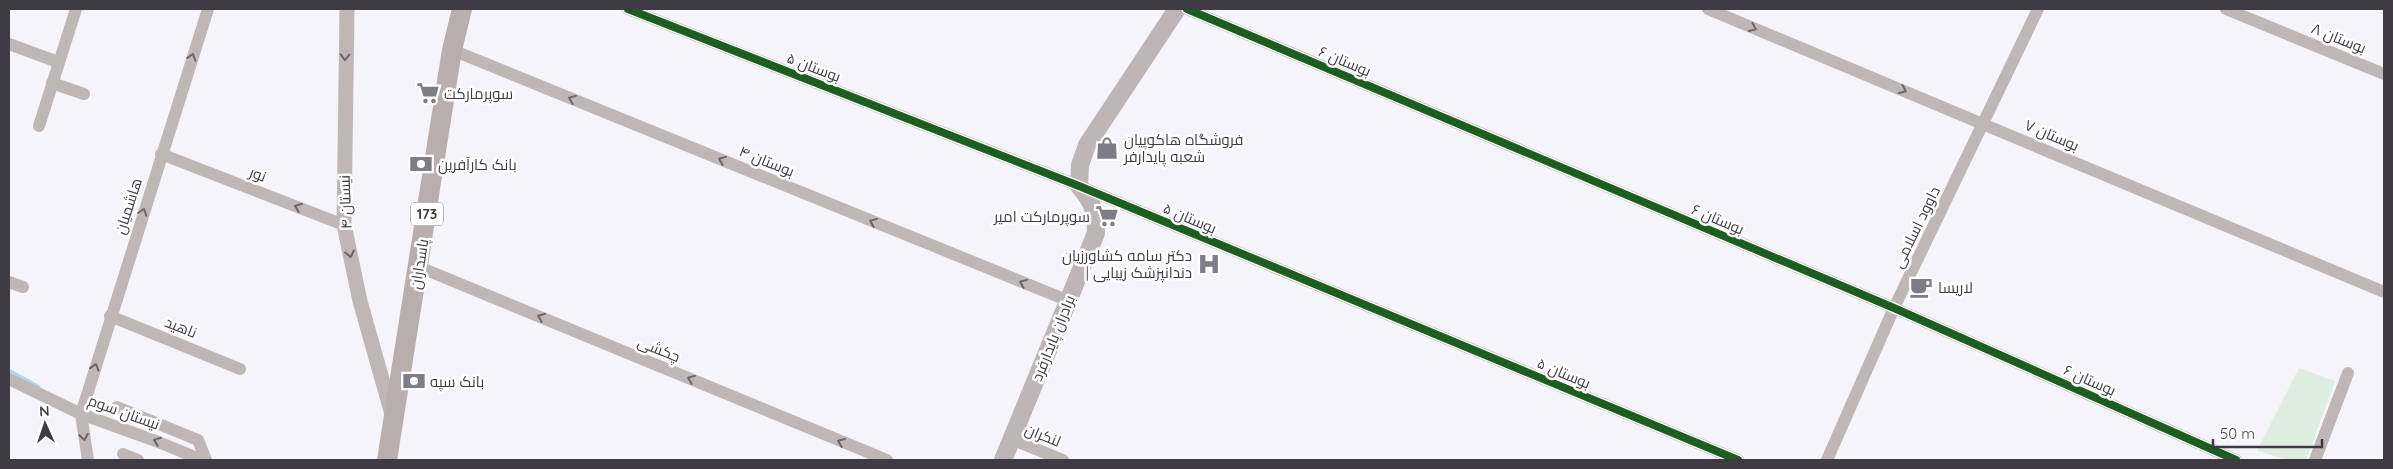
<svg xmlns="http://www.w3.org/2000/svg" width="2393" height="469" font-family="Quicksand,Cairo,sans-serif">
<rect width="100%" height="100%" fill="#f5f4fa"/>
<path fill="#ddeee0" d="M 2299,368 L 2335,381 L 2306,460 L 2288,460 L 2257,451 Z"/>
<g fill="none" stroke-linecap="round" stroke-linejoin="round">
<path stroke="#aed7fa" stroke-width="4.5" d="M 9,371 L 38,387"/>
<path stroke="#bfb7b6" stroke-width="12" d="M 628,9 L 1079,186 L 1738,460
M 1187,9 L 1894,308 L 2236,460
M 1708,9 L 2384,292
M 2226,9 L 2384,74
M 9,44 L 58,62
M 452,50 L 1069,301
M 52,83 L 84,94
M 39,126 L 76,9
M 161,154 L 344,225
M 419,267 L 887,460
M 9,282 L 23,287
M 110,316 L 240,369
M 9,379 L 81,414 L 156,441 L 202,460
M 117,407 L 198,440 L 206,460
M 1011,439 L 1063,460
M 123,454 L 138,460
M 88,460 L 81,414 L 208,9
M 1827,460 L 1894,308 L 2038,9
M 2315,460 L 2348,373"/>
<path stroke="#bfb7b6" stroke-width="15" d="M 347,9 L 344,225 L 360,301 L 393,418"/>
<path stroke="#beb5b6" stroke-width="18" d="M 1003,460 L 1096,233 C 1096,212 1093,202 1079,186 L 1080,165 L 1087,145 L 1177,9"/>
<path stroke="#b8aeae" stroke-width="20" d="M 387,460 L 452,50 L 462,9"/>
<defs>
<path id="cycleway" d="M 628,9 L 1079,186 L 1738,460
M 1187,9 L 1894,308 L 2236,460"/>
</defs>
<use href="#cycleway" stroke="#fff" stroke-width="11"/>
<use href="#cycleway" stroke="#1b5e20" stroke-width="8"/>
</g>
<defs><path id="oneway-chevron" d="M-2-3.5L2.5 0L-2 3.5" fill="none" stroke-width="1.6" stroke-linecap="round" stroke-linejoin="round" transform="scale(1.25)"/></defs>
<g stroke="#6b666c">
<use href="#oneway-chevron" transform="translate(1753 28) rotate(23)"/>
<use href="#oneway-chevron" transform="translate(192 57) rotate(-72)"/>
<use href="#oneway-chevron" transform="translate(345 57) rotate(91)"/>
<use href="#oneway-chevron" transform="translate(1903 90) rotate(23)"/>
<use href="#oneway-chevron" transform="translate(572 99) rotate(-158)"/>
<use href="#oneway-chevron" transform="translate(722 160) rotate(-158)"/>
<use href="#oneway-chevron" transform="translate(298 207) rotate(-159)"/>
<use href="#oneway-chevron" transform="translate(143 212) rotate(-72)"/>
<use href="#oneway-chevron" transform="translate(873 222) rotate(-158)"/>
<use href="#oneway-chevron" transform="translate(350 254) rotate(78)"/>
<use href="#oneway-chevron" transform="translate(1023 283) rotate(-158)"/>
<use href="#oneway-chevron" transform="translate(541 317) rotate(-158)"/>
<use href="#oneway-chevron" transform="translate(95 367) rotate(-73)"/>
<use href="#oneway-chevron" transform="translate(691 379) rotate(-158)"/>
<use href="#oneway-chevron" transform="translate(84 437) rotate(81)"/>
<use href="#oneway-chevron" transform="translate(157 441) rotate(-159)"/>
<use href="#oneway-chevron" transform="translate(841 442) rotate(-158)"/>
</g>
<defs>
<symbol id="supermarket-bare" viewBox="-9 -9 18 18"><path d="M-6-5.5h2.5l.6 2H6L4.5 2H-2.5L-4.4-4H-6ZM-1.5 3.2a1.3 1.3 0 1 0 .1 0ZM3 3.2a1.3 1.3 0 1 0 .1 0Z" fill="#7e7c84" stroke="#fff" stroke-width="2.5" paint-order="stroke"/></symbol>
<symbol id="shop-bare" viewBox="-9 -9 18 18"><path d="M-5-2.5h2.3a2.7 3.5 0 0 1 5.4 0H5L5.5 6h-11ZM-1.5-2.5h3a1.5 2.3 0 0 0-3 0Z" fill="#7e7c84" stroke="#fff" stroke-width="2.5" paint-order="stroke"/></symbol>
<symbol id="bank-bare" viewBox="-9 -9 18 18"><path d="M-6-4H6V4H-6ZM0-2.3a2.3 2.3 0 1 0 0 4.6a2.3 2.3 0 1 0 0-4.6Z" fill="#7e7c84" stroke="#fff" stroke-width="2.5" paint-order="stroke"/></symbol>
<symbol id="hospital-bare" viewBox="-9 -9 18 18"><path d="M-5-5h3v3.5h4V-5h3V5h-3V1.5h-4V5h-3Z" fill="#7e7c84" stroke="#fff" stroke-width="2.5" paint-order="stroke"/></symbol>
<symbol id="cafe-bare" viewBox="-9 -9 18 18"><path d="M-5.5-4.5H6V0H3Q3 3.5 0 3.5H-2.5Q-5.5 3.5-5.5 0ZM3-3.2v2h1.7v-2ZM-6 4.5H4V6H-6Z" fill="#7e7c84" stroke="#fff" stroke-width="2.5" paint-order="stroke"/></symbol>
</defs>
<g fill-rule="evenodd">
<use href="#supermarket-bare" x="412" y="77" width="32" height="32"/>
<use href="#shop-bare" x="1091" y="132" width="32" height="32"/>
<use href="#bank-bare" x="405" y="148" width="32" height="32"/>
<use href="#supermarket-bare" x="1091" y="200" width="32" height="32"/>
<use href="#hospital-bare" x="1193" y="248" width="32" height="32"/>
<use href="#cafe-bare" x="1905" y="271" width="32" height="32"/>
<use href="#bank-bare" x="398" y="365" width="32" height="32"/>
</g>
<g text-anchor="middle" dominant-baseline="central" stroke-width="5" stroke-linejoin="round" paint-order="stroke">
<rect fill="#fff" stroke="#78767c" stroke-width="1" x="411" y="202.5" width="32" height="23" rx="4"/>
<g font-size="14" font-weight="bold" fill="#3e3b44">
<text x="427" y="214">173</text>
</g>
<g font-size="15" fill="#3e3b44" stroke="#fff">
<text transform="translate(2339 38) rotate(22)">بوستان ۸</text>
<text transform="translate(1345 61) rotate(23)">بوستان ۶</text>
<text transform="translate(814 67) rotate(21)">بوستان ۵</text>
<text transform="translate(2052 135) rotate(23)">بوستان ۷</text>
<text transform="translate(767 161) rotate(22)">بوستان ۴</text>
<text transform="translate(258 174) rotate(21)">نور</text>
<text transform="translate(345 202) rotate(-92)">نیستان ۴</text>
<text transform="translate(128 206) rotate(-72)">هاشمیان</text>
<text transform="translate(1190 218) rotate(23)">بوستان ۵</text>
<text transform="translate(1718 219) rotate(23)">بوستان ۶</text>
<text transform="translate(1916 227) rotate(-64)">داوود اسلامی</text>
<text transform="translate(419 264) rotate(-81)">پاسداران</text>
<text transform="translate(181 327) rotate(22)">ناهید</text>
<text transform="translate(1053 338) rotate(-68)">برادران پایدارفرد</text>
<text transform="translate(659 349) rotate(22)">چکشی</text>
<text transform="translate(1564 373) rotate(23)">بوستان ۵</text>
<text transform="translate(2090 380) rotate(24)">بوستان ۶</text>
<text transform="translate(124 412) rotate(20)">نیستان سوم</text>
<text transform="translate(1043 435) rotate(22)">لنکران</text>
</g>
<g font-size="15" fill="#3e3b44" stroke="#fff" text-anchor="start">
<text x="444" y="93">سوپرمارکت</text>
<text x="1124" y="139">فروشگاه هاکوپیان<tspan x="1124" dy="17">شعبه پایدارفر</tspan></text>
<text x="438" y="164">بانک کارآفرین</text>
<text x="1090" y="216" text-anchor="end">سوپرمارکت امیر</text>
<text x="1192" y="255" text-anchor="end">دکتر سامه کشاورزیان<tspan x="1192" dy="17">| دندانپزشک زیبایی</tspan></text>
<text x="1938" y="287">لاریسا</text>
<text x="430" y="381">بانک سپه</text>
</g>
</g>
<rect width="2393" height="469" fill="none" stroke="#3e3b44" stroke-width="20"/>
<g transform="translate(45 424) rotate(357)" stroke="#ffffff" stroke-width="4" paint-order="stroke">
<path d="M0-4L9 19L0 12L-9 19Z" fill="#3e3b44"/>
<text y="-8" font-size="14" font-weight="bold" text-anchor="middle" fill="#3e3b44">N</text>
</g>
<path d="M2213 439v8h109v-8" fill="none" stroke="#3e3b44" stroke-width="2.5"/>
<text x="2220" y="439" font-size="15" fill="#3e3b44" stroke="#ffffff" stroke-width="4" paint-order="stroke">50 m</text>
</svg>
